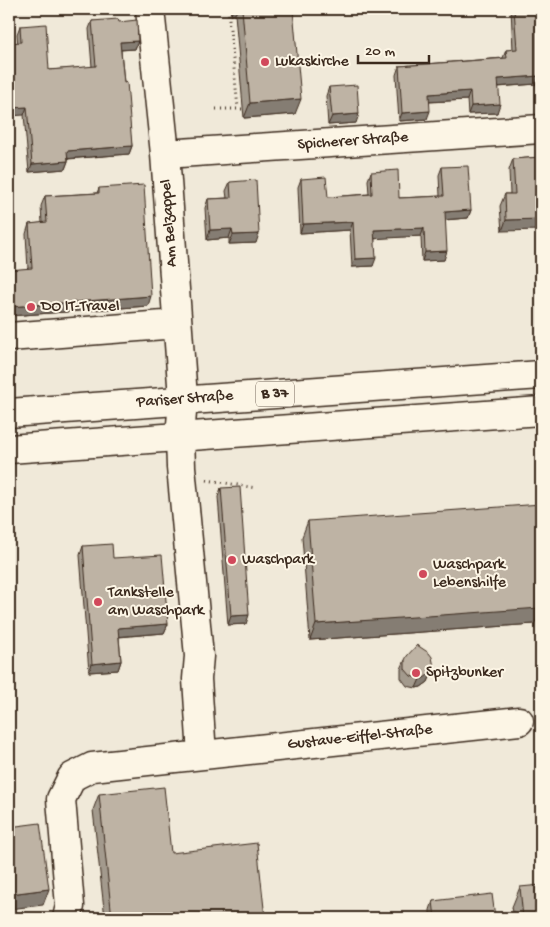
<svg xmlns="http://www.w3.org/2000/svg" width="550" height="927" font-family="'Gochi Hand',sans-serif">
<rect width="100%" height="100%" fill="#f0e9d9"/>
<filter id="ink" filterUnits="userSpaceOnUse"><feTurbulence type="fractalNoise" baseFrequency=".02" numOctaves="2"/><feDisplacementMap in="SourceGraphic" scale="10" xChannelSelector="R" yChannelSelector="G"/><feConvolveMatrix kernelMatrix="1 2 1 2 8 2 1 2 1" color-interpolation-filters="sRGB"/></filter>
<g filter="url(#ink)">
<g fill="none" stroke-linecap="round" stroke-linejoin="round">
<defs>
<path id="minor" d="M 150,9 L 165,154 L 182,384 L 183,400 L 180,437 L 181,467 L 199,656 L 197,679 L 202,755
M 165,154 L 541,129
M 9,337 L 177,324
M 67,918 L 70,906 L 61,799 L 72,777 L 92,767 L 519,721"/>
<path id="primary" d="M 9,413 L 541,375
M 9,449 L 541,411"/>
</defs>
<use href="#minor" stroke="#3b2a1e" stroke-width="31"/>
<use href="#primary" stroke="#3b2a1e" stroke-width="31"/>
<path stroke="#3b2a1e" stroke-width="3" stroke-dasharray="1 4" stroke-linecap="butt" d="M 228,9 L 238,108
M 216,109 L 243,109
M 207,480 L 256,488"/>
<use href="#minor" stroke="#fcf5e5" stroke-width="28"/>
<use href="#primary" stroke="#fcf5e5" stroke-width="28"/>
</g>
<path fill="#a39a8d" stroke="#3b2a1e" d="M 230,9 L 293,9 L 295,114 L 244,118 L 235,14 L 231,15 Z
M 511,9 L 537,9 L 541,110 L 538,110 L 536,84 L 498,87 L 497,113 L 468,114 L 467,100 L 429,102 L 427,119 L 399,121 L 396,75 L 399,66 L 503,58 L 506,50 L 513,50 Z
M 92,21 L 119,22 L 138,41 L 135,49 L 121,50 L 124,83 L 132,146 L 129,154 L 68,159 L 68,161 L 65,169 L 29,172 L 17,34 L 20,26 L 49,70 L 92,67 L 89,29 Z
M 329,87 L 356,123 L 328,125 L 326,96 Z
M 541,157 L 502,231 L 500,206 L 505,194 L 510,194 L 509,170 L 513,159 Z
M 442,167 L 471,210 L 468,218 L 445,220 L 444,260 L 422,261 L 421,236 L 375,238 L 373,266 L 352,267 L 350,230 L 300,233 L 298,187 L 301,179 L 328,197 L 369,194 L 368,180 L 371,172 L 399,198 L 440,196 L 439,175 Z
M 230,182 L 256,243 L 229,244 L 229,238 L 207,240 L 205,208 L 208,199 L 227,198 L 226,191 Z
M 99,188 L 148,306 L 9,316 L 9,270 L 28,269 L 26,234 L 29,224 L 42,223 L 41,206 L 45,196 L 97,193 Z
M 221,488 L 246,624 L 228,625 L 218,497 Z
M 308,521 L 534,624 L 310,640 L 302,537 Z
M 83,546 L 113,558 L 168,624 L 164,633 L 119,637 L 121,661 L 118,670 L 89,672 L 80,555 Z
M 405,660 L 434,667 L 428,682 L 421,687 L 416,688 L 407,686 L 401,678 L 401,669 Z
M 99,794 L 171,853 L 265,918 L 105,918 L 93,810 Z
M 520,887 L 541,918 L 514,918 L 512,907 Z
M 433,901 L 495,918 L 430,918 L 430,910 Z"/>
<path fill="#857d73" stroke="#3b2a1e" d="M 233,9 L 238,9 L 235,14 L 231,15 Z
M 138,41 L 135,49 L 117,50 L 120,42 Z
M 539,76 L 536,84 L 495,87 L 498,79 Z
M 470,91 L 467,100 L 426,102 L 429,94 Z
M 301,99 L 295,114 L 244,118 L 250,103 Z
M 541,102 L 541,110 L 538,110 Z
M 500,104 L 497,113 L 468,114 L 471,106 Z
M 27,107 L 24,115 L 9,116 L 9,108 Z
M 430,111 L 427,119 L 399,121 L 402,113 Z
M 359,114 L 356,123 L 328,125 L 332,116 Z
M 132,146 L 129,154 L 64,159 L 67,151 Z
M 68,161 L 65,169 L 29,172 L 32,164 Z
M 471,210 L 468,218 L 442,220 L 445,212 Z
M 541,219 L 541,230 L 502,231 L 506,220 Z
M 353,222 L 350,230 L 300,233 L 303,224 Z
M 424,228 L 421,236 L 371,239 L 374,230 Z
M 232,229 L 229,238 L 207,240 L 210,230 Z
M 259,234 L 256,243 L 229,244 L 233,235 Z
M 447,251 L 444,260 L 422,261 L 425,252 Z
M 376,258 L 373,266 L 352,267 L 355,259 Z
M 151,296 L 148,306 L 9,316 L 9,307 Z
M 541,606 L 541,612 L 534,624 L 310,640 L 316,624 Z
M 249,615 L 246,624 L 228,625 L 231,616 Z
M 168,624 L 164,633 L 115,637 L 118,628 Z
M 121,661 L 118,670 L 89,672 L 92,664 Z
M 432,672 L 428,682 L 421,687 L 416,688 L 420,679 Z
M 49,889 L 43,905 L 9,909 L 9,897 L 10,894 Z"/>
<path fill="#beb3a4" stroke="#3b2a1e" d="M 242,9 L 293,9 L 301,99 L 250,103 Z
M 514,9 L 541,9 L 541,102 L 539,76 L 498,79 L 500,104 L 471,106 L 470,91 L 429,94 L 430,111 L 402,113 L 399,66 L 507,58 L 506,50 L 517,49 Z
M 118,19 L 119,22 L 137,20 L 138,41 L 120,42 L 124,83 L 127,82 L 132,146 L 67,151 L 68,161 L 32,164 L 27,107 L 9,108 L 9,43 L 21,42 L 20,26 L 46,24 L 49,70 L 96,66 L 92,21 Z
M 357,85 L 359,114 L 332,116 L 329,87 Z
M 541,157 L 541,219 L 506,220 L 505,194 L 515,194 L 513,159 Z
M 468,166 L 471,210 L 445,212 L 447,251 L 425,252 L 424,228 L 374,230 L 376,258 L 355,259 L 353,222 L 303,224 L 301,179 L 326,177 L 328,197 L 372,194 L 371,172 L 398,170 L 399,198 L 444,196 L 442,167 Z
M 256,180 L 259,234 L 233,235 L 232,229 L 210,230 L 208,199 L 231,198 L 230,182 Z
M 144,185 L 151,296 L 9,307 L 9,270 L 32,268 L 29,224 L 47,222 L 45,196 L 99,193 L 99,188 Z
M 240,487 L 249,615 L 231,616 L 221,488 Z
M 541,504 L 541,606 L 540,608 L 316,624 L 308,521 Z
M 112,544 L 113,558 L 162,555 L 168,624 L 118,628 L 121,661 L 92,664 L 83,546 Z
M 417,645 L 429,653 L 432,657 L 434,667 L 432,672 L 424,678 L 420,679 L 411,676 L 405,669 L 405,660 L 407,656 Z
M 164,787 L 171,853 L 257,843 L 265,918 L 112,918 L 99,794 Z
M 40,823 L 49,889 L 10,894 L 9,883 L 9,827 Z
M 541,885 L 541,918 L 523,918 L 520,887 Z
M 492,894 L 495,917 L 485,918 L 435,918 L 433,901 Z"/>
</g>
<g fill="#d1495b" stroke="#fcf5e5" stroke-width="2">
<circle cx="265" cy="62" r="5"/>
<circle cx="31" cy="307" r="5"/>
<circle cx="232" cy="560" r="5"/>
<circle cx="423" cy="574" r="5"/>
<circle cx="98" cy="602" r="5"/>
<circle cx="416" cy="673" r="5"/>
</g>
<g text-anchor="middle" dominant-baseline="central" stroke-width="4" stroke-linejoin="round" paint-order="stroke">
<rect fill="#fcf5e5" stroke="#75675a" stroke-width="1" x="256" y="381.5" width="38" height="25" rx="4"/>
<g font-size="15" font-weight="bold" fill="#3b2a1e">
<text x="275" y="394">B 37</text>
</g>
<g font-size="16" fill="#3b2a1e" stroke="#fcf5e5" text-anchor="start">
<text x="275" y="62">Lukaskirche</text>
<text x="41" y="307">DO IT-Travel</text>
<text x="242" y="560">Waschpark</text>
<text x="433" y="565">Waschpark<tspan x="433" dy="18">Lebenshilfe</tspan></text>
<text x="108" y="593">Tankstelle<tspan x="108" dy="18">am Waschpark</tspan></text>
<text x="426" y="673">Spitzbunker</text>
</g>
<g font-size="16" fill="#3b2a1e" stroke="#fcf5e5">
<text transform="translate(353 142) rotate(-4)">Spicherer Straße</text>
<text transform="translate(170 223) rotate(-94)">Am Belzappel</text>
<text transform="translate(185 400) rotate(-4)">Pariser Straße</text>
<text transform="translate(360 738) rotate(-6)">Gustave-Eiffel-Straße</text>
</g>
</g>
<rect width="550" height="927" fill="none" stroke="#fcf5e5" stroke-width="30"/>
<rect x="15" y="15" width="520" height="897" fill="none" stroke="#3b2a1e" stroke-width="2" filter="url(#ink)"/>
<path d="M358 55v8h71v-8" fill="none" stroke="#3b2a1e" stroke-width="2.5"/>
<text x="365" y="55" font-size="15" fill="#3b2a1e" stroke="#fcf5e5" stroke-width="4" paint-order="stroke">20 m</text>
</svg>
